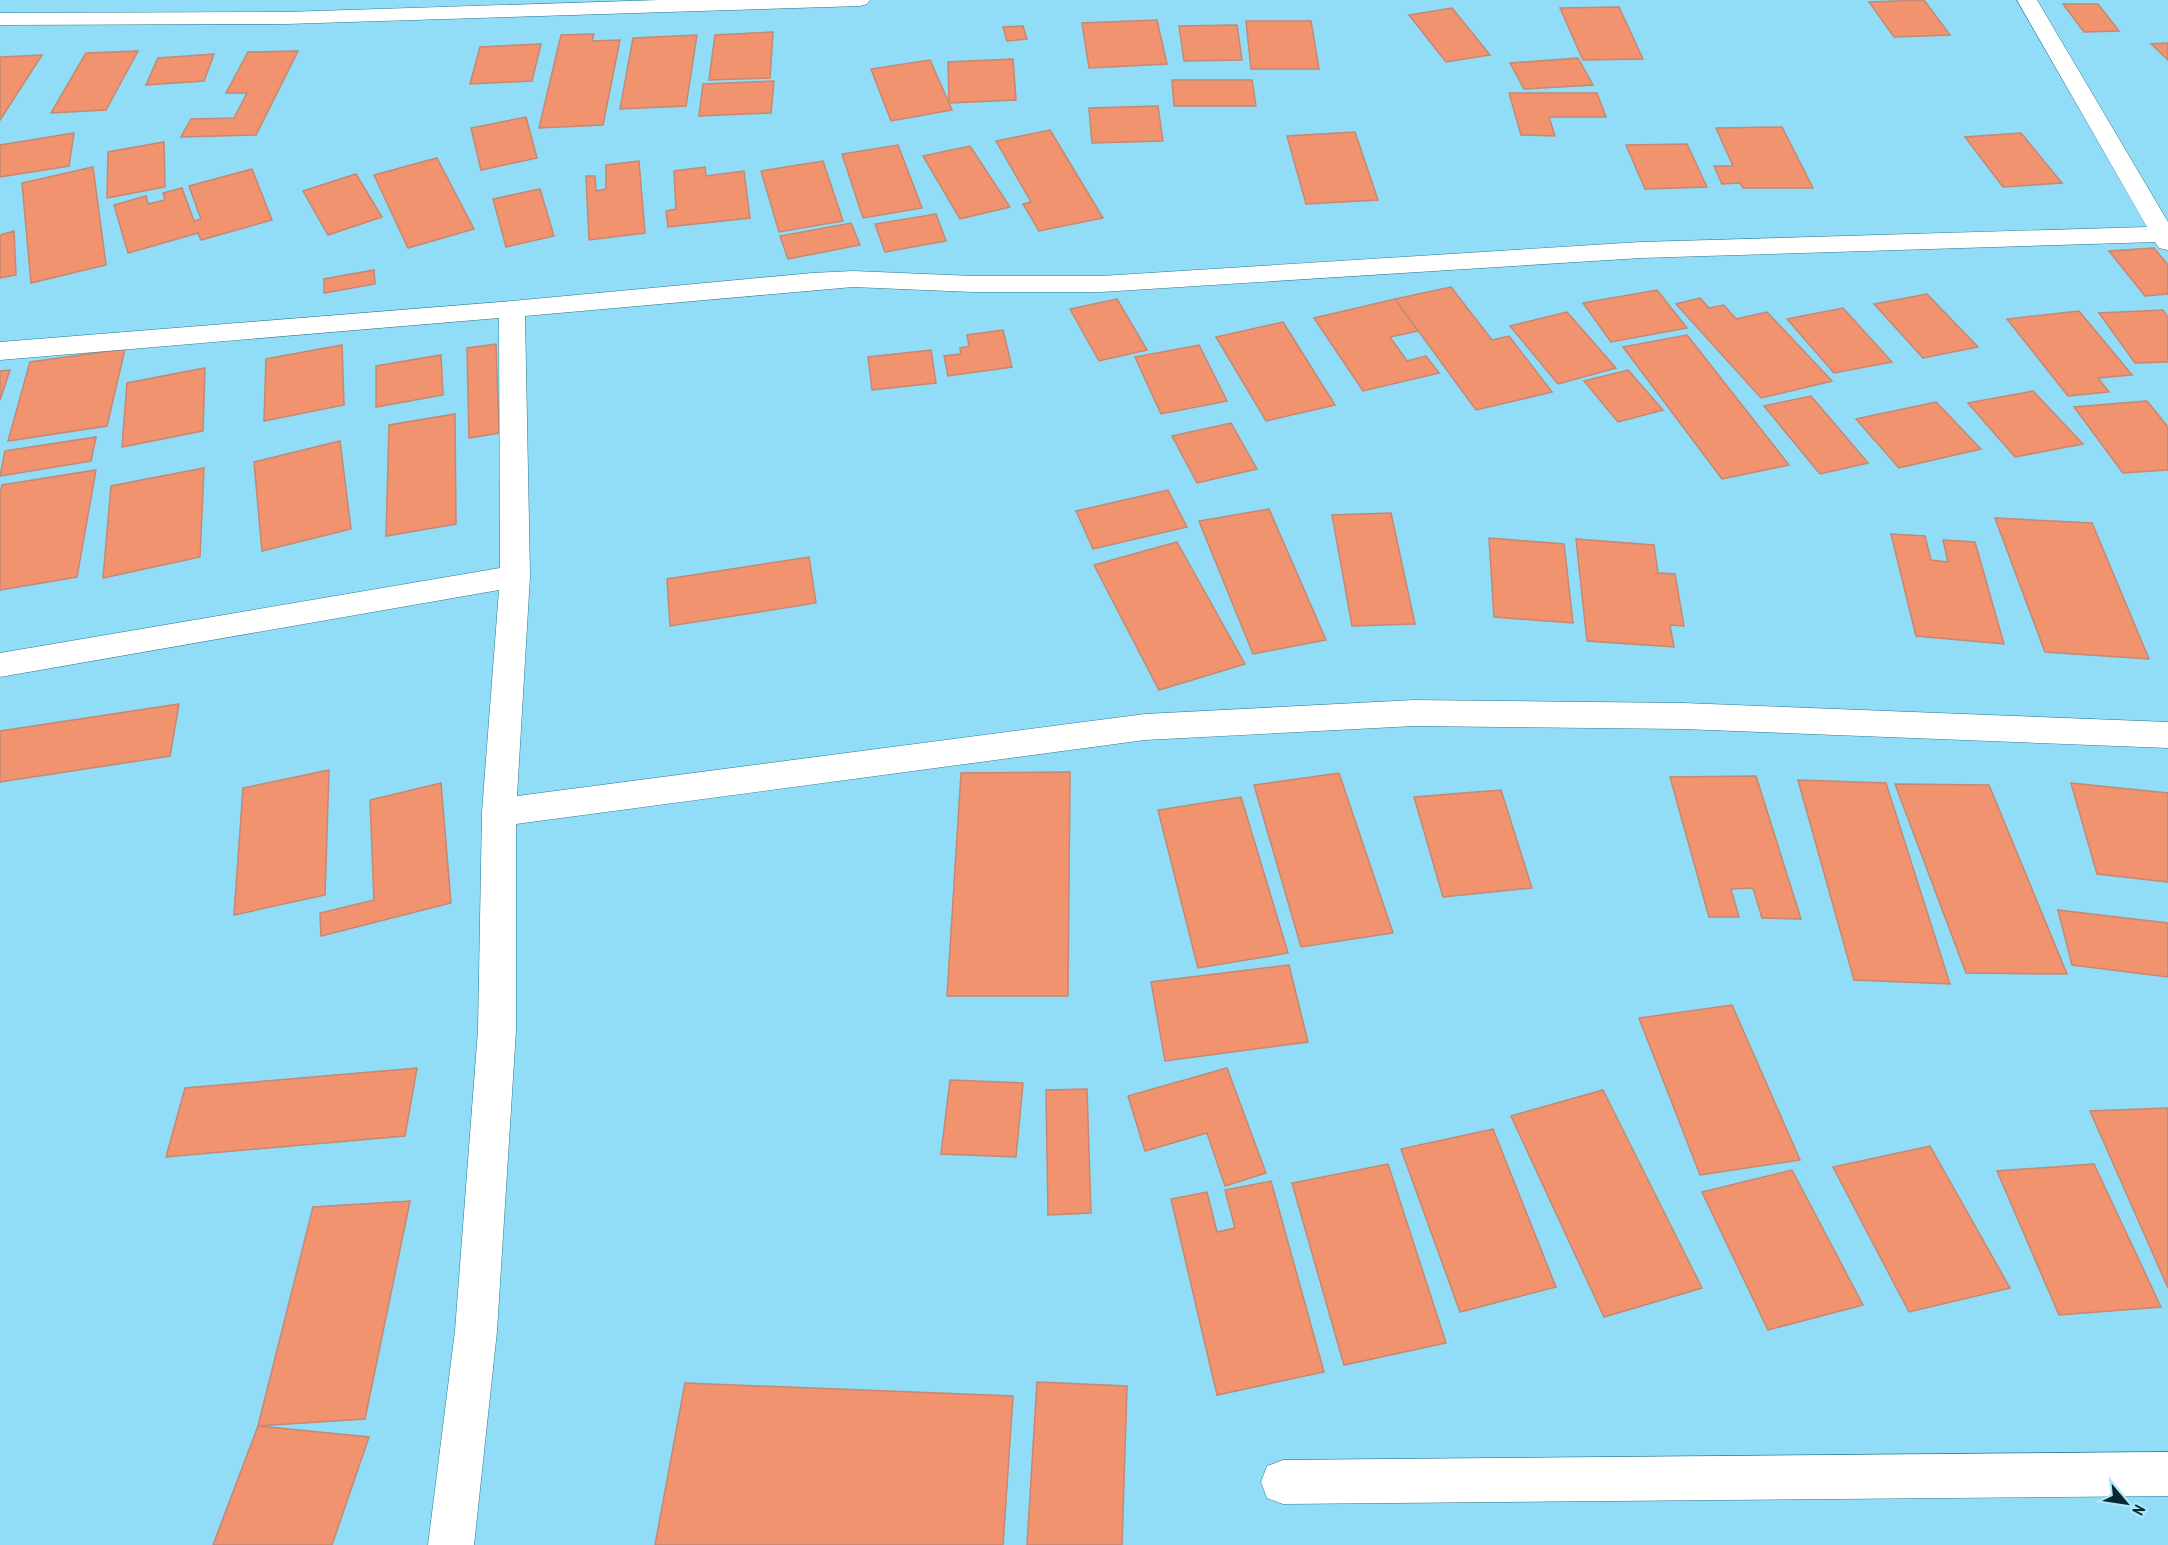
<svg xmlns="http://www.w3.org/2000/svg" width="2168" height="1545" font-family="'PT Sans Narrow',sans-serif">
<rect width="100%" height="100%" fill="#91dcf6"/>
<path fill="#f2936f" stroke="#c58872" stroke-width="1.5" d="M 1924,0 L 1950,35 L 1894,37 L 1869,2 Z
M 2063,4 L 2098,4 L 2119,31 L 2084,32 Z
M 1619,7 L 1643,59 L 1583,60 L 1560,8 Z
M 1452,8 L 1490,55 L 1446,62 L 1409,15 Z
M 1157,20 L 1167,64 L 1089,68 L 1082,23 Z
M 1246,21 L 1311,21 L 1319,69 L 1251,69 Z
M 1237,25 L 1242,60 L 1184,61 L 1179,26 Z
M 1023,26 L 1027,39 L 1007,41 L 1003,27 Z
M 773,32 L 770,78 L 709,80 L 715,35 Z
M 594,34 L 592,41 L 620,40 L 603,125 L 539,128 L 561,35 Z
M 697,35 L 686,106 L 620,109 L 633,38 Z
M 2168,43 L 2168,60 L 2151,44 Z
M 541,44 L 532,81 L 470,84 L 480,47 Z
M 138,51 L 106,110 L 51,113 L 86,53 Z
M 298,51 L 256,135 L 181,137 L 191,119 L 234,118 L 247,93 L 226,93 L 248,52 Z
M 214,54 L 204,81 L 146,85 L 158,58 Z
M 42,55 L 0,120 L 0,57 Z
M 1578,58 L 1593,85 L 1524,89 L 1510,63 Z
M 1013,59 L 1016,100 L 949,103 L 948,62 Z
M 930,60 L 952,110 L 891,121 L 871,69 Z
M 1172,80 L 1252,80 L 1256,106 L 1174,106 Z
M 774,81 L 771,113 L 699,116 L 703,84 Z
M 1509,93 L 1597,93 L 1606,117 L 1549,117 L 1555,136 L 1521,135 Z
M 1158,106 L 1163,141 L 1092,143 L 1089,108 Z
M 526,117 L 537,158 L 481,170 L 471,128 Z
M 1782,127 L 1813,188 L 1743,188 L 1740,183 L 1722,184 L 1714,166 L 1733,166 L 1716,128 Z
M 1050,130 L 1103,218 L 1039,231 L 1023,204 L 1031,202 L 996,141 Z
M 1355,132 L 1378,200 L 1306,204 L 1287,136 Z
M 74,133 L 69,166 L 0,177 L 0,145 Z
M 2021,133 L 2062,183 L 2003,187 L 1965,137 Z
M 164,142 L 165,187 L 107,198 L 108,152 Z
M 1687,144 L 1707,187 L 1645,189 L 1626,145 Z
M 898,145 L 922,208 L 863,218 L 842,154 Z
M 970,146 L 1010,207 L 960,219 L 923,156 Z
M 437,158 L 474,229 L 408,248 L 374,175 Z
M 639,161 L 645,233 L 589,240 L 586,176 L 595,176 L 596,191 L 606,189 L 606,165 Z
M 823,161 L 843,221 L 779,232 L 761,171 Z
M 93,167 L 106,265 L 31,283 L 22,183 Z
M 705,167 L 706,176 L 744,171 L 750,218 L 668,227 L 666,211 L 676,209 L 674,171 Z
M 252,169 L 272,220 L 201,240 L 198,233 L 128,253 L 114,205 L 146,196 L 148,204 L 165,200 L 163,193 L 182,188 L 194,221 L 201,219 L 189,186 Z
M 356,174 L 382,217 L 328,235 L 303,191 Z
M 540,189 L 554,236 L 506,247 L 493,199 Z
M 936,214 L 946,241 L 885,252 L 875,224 Z
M 851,223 L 860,245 L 788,259 L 780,236 Z
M 14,231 L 16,275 L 0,278 L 0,235 Z
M 2154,248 L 2168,265 L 2168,294 L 2145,296 L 2109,251 Z
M 374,270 L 375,284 L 324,293 L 324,279 Z
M 1451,287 L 1492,340 L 1509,336 L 1552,392 L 1476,410 L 1395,299 Z
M 1657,290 L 1687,328 L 1611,342 L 1583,303 Z
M 1927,294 L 1978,347 L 1923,358 L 1874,304 Z
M 1700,298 L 1709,308 L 1724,305 L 1736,319 L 1767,312 L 1832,381 L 1761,398 L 1676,304 Z
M 1117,299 L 1147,350 L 1099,361 L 1070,309 Z
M 1395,299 L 1418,331 L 1390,337 L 1407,361 L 1426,356 L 1439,373 L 1363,391 L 1314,318 Z
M 1843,308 L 1892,362 L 1834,373 L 1787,319 Z
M 2163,310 L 2168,317 L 2168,362 L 2135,363 L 2099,313 Z
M 2079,311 L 2132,375 L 2098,378 L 2109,392 L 2068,396 L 2007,319 Z
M 1567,312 L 1616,368 L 1558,384 L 1510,326 Z
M 1283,322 L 1335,405 L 1266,421 L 1216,337 Z
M 1003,330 L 1012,367 L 948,376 L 944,356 L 961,354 L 960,348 L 969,346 L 967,335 Z
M 1687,335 L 1789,465 L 1722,479 L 1623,347 Z
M 496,344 L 499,433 L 469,438 L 467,348 Z
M 342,345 L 344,405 L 264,421 L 266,359 Z
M 1199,345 L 1227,401 L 1161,414 L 1135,357 Z
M 125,349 L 107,426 L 8,441 L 30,362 Z
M 931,350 L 936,383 L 872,390 L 868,357 Z
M 441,355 L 443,395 L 376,407 L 376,366 Z
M 205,368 L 203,431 L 122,447 L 127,383 Z
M 10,370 L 0,400 L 0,371 Z
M 1628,370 L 1663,410 L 1618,422 L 1584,381 Z
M 2033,391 L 2083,444 L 2015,457 L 1968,403 Z
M 1811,396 L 1868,463 L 1820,474 L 1764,406 Z
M 2147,401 L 2168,427 L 2168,470 L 2123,473 L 2074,407 Z
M 1936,402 L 1981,449 L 1899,468 L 1856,419 Z
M 455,414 L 456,524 L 386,536 L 389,425 Z
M 1231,423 L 1257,469 L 1197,483 L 1172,436 Z
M 96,437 L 91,461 L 0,476 L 5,451 Z
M 340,441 L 351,529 L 262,551 L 254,462 Z
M 204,468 L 200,557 L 103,578 L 111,486 Z
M 96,470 L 77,577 L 0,590 L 0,494 L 2,485 Z
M 1168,490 L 1187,527 L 1093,549 L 1076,511 Z
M 1269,509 L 1326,640 L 1253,654 L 1199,521 Z
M 1391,513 L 1415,624 L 1352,626 L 1332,515 Z
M 1995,518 L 2092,523 L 2149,659 L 2045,652 Z
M 1891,534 L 1925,536 L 1931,560 L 1948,562 L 1943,540 L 1975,542 L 2004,644 L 1916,636 Z
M 1489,538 L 1564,544 L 1573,623 L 1494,617 Z
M 1576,539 L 1654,545 L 1658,573 L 1675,574 L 1684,626 L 1670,625 L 1674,647 L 1587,641 Z
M 1177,542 L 1245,664 L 1159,690 L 1094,565 Z
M 809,557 L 816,603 L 670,626 L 667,579 Z
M 179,704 L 170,756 L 0,782 L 0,731 Z
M 329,770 L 325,895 L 234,915 L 243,788 Z
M 1070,772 L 1068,996 L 947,996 L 961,773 Z
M 1339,773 L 1393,933 L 1301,947 L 1254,785 Z
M 1756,776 L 1801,919 L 1762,918 L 1753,888 L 1731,889 L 1739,917 L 1709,917 L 1670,777 Z
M 1798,780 L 1886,783 L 1950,984 L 1854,980 Z
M 441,783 L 451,903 L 321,936 L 320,913 L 374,900 L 370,800 Z
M 2071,783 L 2168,793 L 2168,882 L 2097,874 Z
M 1895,784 L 1989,785 L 2067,974 L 1966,973 Z
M 1501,790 L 1532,888 L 1443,897 L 1414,797 Z
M 1241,797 L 1288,953 L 1198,968 L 1158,810 Z
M 2058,910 L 2168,923 L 2168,977 L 2072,965 Z
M 1289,965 L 1308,1042 L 1165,1061 L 1151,982 Z
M 1732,1005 L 1800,1160 L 1700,1175 L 1639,1018 Z
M 417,1068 L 405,1136 L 166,1157 L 185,1088 Z
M 1227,1068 L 1266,1173 L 1225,1186 L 1207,1133 L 1145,1151 L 1128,1096 Z
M 950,1080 L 1023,1083 L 1016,1157 L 941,1154 Z
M 1087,1089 L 1091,1213 L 1048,1215 L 1046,1090 Z
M 1603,1090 L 1702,1288 L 1604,1317 L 1511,1116 Z
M 2168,1108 L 2168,1288 L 2090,1111 Z
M 1493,1129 L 1556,1287 L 1460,1312 L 1401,1149 Z
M 1930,1146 L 2010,1288 L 1909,1312 L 1833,1167 Z
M 1388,1164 L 1446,1343 L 1344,1365 L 1292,1183 Z
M 2094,1164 L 2161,1307 L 2059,1315 L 1997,1171 Z
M 1792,1170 L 1863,1305 L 1768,1330 L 1702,1192 Z
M 1271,1181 L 1324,1372 L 1217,1395 L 1171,1199 L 1207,1192 L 1217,1232 L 1235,1228 L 1225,1190 Z
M 410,1201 L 365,1419 L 258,1426 L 313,1207 Z
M 1037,1382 L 1127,1386 L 1122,1545 L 1027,1545 Z
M 685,1383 L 1013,1396 L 1003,1545 L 655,1545 Z
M 258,1426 L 369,1437 L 332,1545 L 213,1545 Z"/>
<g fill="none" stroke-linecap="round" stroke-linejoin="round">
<defs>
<path id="minor" d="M 660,0 L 870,0 L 867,4 L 860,6 L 286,24 L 0,25 L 0,13 L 286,12 Z
M 2017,0 L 2037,0 L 2168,222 L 2168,250 L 2159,248 L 2155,242 L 1641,258 L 1101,292 L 973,292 L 853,287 L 525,316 L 530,576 L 517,796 L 1145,714 L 1414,700 L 1683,703 L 2168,722 L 2168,748 L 1683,729 L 1414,726 L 1145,740 L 516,824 L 516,1030 L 497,1331 L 474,1545 L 428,1545 L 455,1331 L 478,1030 L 482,812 L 499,590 L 0,677 L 0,653 L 500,568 L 499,318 L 0,360 L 0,342 L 512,301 L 812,273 L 853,271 L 973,276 L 1101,276 L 1641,242 L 2147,227 Z
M 2168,1452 L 2168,1496 L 1283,1504 L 1267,1498 L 1261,1482 L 1267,1466 L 1283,1460 Z"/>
</defs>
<use href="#minor" stroke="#2c7990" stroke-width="1"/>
<use href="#minor" fill="#fff" fill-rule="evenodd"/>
</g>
<g transform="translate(2126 1503) rotate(119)" stroke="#ace7fb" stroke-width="4.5" paint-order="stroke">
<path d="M0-4.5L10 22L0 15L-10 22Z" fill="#062630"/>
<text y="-9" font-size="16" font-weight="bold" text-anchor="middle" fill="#062630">N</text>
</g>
</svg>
